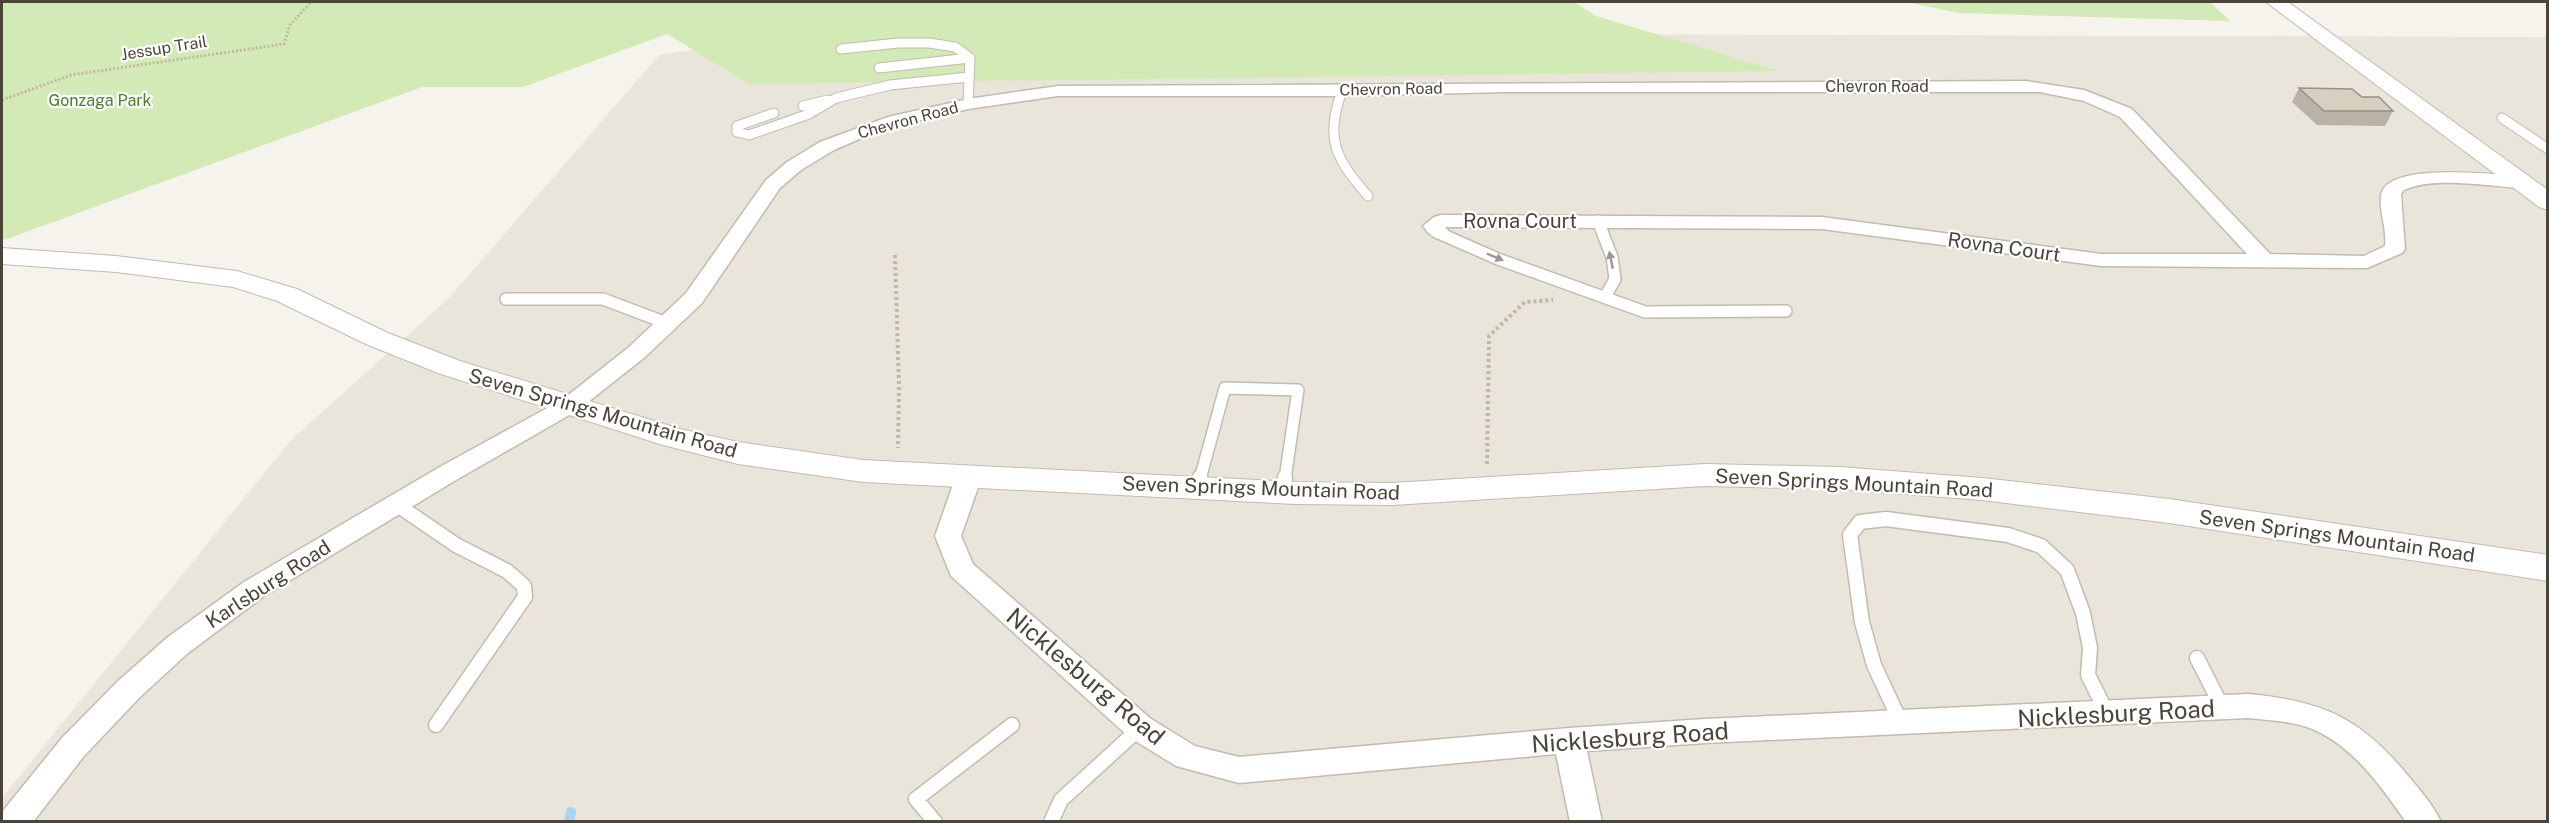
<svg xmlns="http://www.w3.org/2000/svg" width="2549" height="823" font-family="'Public Sans',sans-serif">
<rect width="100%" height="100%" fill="#f6f3ec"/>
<path fill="#eae5da" d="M 818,32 L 2547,37 L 2547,821 L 2,822 L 2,798 L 291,440 L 449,298 L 659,55 Z"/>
<path fill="#d2eab5" d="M 2,2 L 1574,2 L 1596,16 L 1779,71 L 749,84 L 667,34 L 523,87 L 422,87 L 7,239 L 2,239 Z
M 1906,2 L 2210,2 L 2230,21 L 1959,13 Z"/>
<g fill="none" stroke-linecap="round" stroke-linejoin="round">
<path stroke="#a9d4f2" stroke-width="10" d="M 569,822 L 571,812"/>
<defs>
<path id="service-far2" d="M 841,49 L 898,43 L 929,43 L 955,47 L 970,58 L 968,104
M 879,68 L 970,58
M 1342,91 C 1324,139 1336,159 1368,196
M 803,106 L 828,100
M 774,113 L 737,126 L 737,132 L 749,135 L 809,114 L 836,98 L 890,85 L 969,77
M 2502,118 L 2548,149"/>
<path id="service-far1" d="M 1598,221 L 1612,257 L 1615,279 L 1605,297
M 1441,234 L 1498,259 L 1645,312 L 1786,311
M 506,299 L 603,299 L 669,324
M 1200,479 L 1225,388 L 1298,390 L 1285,479"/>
<path id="service" d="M 1197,488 L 1200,477
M 1283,492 L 1285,477
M 396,504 L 456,545 L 507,571 L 524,586 L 525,597 L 436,725
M 2197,658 L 2222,707
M 1901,723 L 1874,665 L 1862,622 L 1850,535 L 1860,522 L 1886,519 L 2008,535 L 2041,546 L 2067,570 L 2083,613 L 2090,648 L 2088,675 L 2107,713
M 935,822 L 916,799 L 1012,725
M 1051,822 L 1061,800 L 1140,728"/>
<path id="minor" d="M 2026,81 L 2084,90 L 2132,109 L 2270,254 L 2364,256 L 2385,246 C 2387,229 2379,211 2381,195 C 2387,161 2495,175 2521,176 L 2528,178 L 2531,182 L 2528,186 L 2521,188 C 2487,186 2434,176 2404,190 L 2401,194 L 2405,249 L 2402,253 L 2367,268 L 2101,266 L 1822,229 L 1445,227 L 1451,234 L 1448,238 C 1436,241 1430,236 1423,226 L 1434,217 L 1441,215 L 1822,217 L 2101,254 L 2247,254 L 2120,117 L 2084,101 L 2040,92 L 1504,92 L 1342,96 L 1058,96 L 968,109 L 899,125 L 864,137 L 834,150 L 801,170 L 780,188 L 702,303 L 645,357 L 578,410 L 456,480 L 264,596 L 188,653 L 140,697 L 84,756 L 33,822 L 2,822 L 2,812 L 62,738 L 118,681 L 168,637 L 244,582 L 438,468 L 562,400 L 629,347 L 686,293 L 766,180 L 787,162 L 820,142 L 888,117 L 968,99 L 1058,86 Z
M 969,468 L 978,470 L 982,476 L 961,536 L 973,564 L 1151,719 L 1195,746 L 1239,757 L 1569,728 L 1705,719 L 2248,694 C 2323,701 2361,718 2409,777 C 2421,791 2433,805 2441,822 L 2406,822 C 2381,786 2350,742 2307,727 C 2289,721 2267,720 2248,718 L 1705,743 L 1587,751 L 1602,822 L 1570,822 L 1556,754 L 1239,783 L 1176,766 L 1129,737 L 951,576 L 935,536 L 956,476 L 960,470 Z"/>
<path id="tertiary" d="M 2266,2 L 2288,2 L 2548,190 L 2548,210 L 2539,207 Z
M 2,248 L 116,256 L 237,271 L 297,289 L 388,333 L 460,361 L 680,429 L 738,442 L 863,460 L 1295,482 L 1392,483 L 1705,464 L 1840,467 L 1982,478 L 2169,499 L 2548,555 L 2548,581 L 2169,523 L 1982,500 L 1840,489 L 1705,486 L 1392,505 L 1295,504 L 863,482 L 738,464 L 663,445 L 438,373 L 368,345 L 277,301 L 233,287 L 116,272 L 2,264 Z"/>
</defs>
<use href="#service-far2" stroke="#c2bbae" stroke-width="11"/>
<use href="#service-far1" stroke="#c2bbae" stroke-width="14"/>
<use href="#service" stroke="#c2bbae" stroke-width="17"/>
<use href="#minor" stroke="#c2bbae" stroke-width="3"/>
<use href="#tertiary" stroke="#c2bbae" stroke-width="2"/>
<path stroke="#c4b79f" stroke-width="3" stroke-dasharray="2 2" stroke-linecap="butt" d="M 2,100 L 71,75 L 284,44 L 290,25 L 311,2"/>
<path stroke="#c4b79f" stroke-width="4" stroke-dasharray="3 3" stroke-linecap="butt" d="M 895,255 L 899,387 L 898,448
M 1487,464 L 1489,336 L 1525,302 L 1553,300"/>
<use href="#service-far2" stroke="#fff" stroke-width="9"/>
<use href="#service-far1" stroke="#fff" stroke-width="11"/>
<use href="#service" stroke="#fff" stroke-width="14"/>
<use href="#minor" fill="#fff" fill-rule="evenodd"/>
<use href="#tertiary" fill="#fff" fill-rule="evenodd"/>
</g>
<path fill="#bab2a6" d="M 2299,88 L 2362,97 L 2393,111 L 2385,126 L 2317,125 L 2292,102 Z"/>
<path fill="#d8cfc1" stroke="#979187" stroke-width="1.5" d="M 2299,88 L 2352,89 L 2362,97 L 2379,97 L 2393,111 L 2324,111 Z"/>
<defs><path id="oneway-solid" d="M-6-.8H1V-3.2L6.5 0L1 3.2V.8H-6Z" transform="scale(1.5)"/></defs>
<g fill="#9c9892">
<use href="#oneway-solid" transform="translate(1495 257) rotate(23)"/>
<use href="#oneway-solid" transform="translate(1611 260) rotate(-102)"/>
</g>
<g text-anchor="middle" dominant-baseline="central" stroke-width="4.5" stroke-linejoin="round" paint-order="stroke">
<g font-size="16" fill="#4b4439" stroke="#fff">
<text transform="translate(164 48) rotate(-9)">Jessup Trail</text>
<text x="1877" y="86">Chevron Road</text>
<text transform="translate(1391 89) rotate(-1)">Chevron Road</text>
<text transform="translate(908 120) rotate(-15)">Chevron Road</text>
</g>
<g font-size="16" fill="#4a7f2a" stroke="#fff">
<text x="100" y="100">Gonzaga Park</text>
</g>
<g font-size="20" fill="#4b4439" stroke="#fff">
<text x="1520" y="221">Rovna Court</text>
<text transform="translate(2004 247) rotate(8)">Rovna Court</text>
<text transform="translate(603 413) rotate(16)">Seven Springs Mountain Road</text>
<text transform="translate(1854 483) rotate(3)">Seven Springs Mountain Road</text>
<text transform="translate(1261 488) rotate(2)">Seven Springs Mountain Road</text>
<text transform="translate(2337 536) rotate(8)">Seven Springs Mountain Road</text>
<text transform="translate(268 584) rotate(-33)">Karlsburg Road</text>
</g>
<g font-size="24" fill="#4b4439" stroke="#fff">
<text transform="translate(1086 676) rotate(40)">Nicklesburg Road</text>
<text transform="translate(2116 713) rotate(-3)">Nicklesburg Road</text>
<text transform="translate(1630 737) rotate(-4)">Nicklesburg Road</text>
</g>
</g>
<rect width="2549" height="823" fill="none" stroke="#4b4439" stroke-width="6"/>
</svg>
